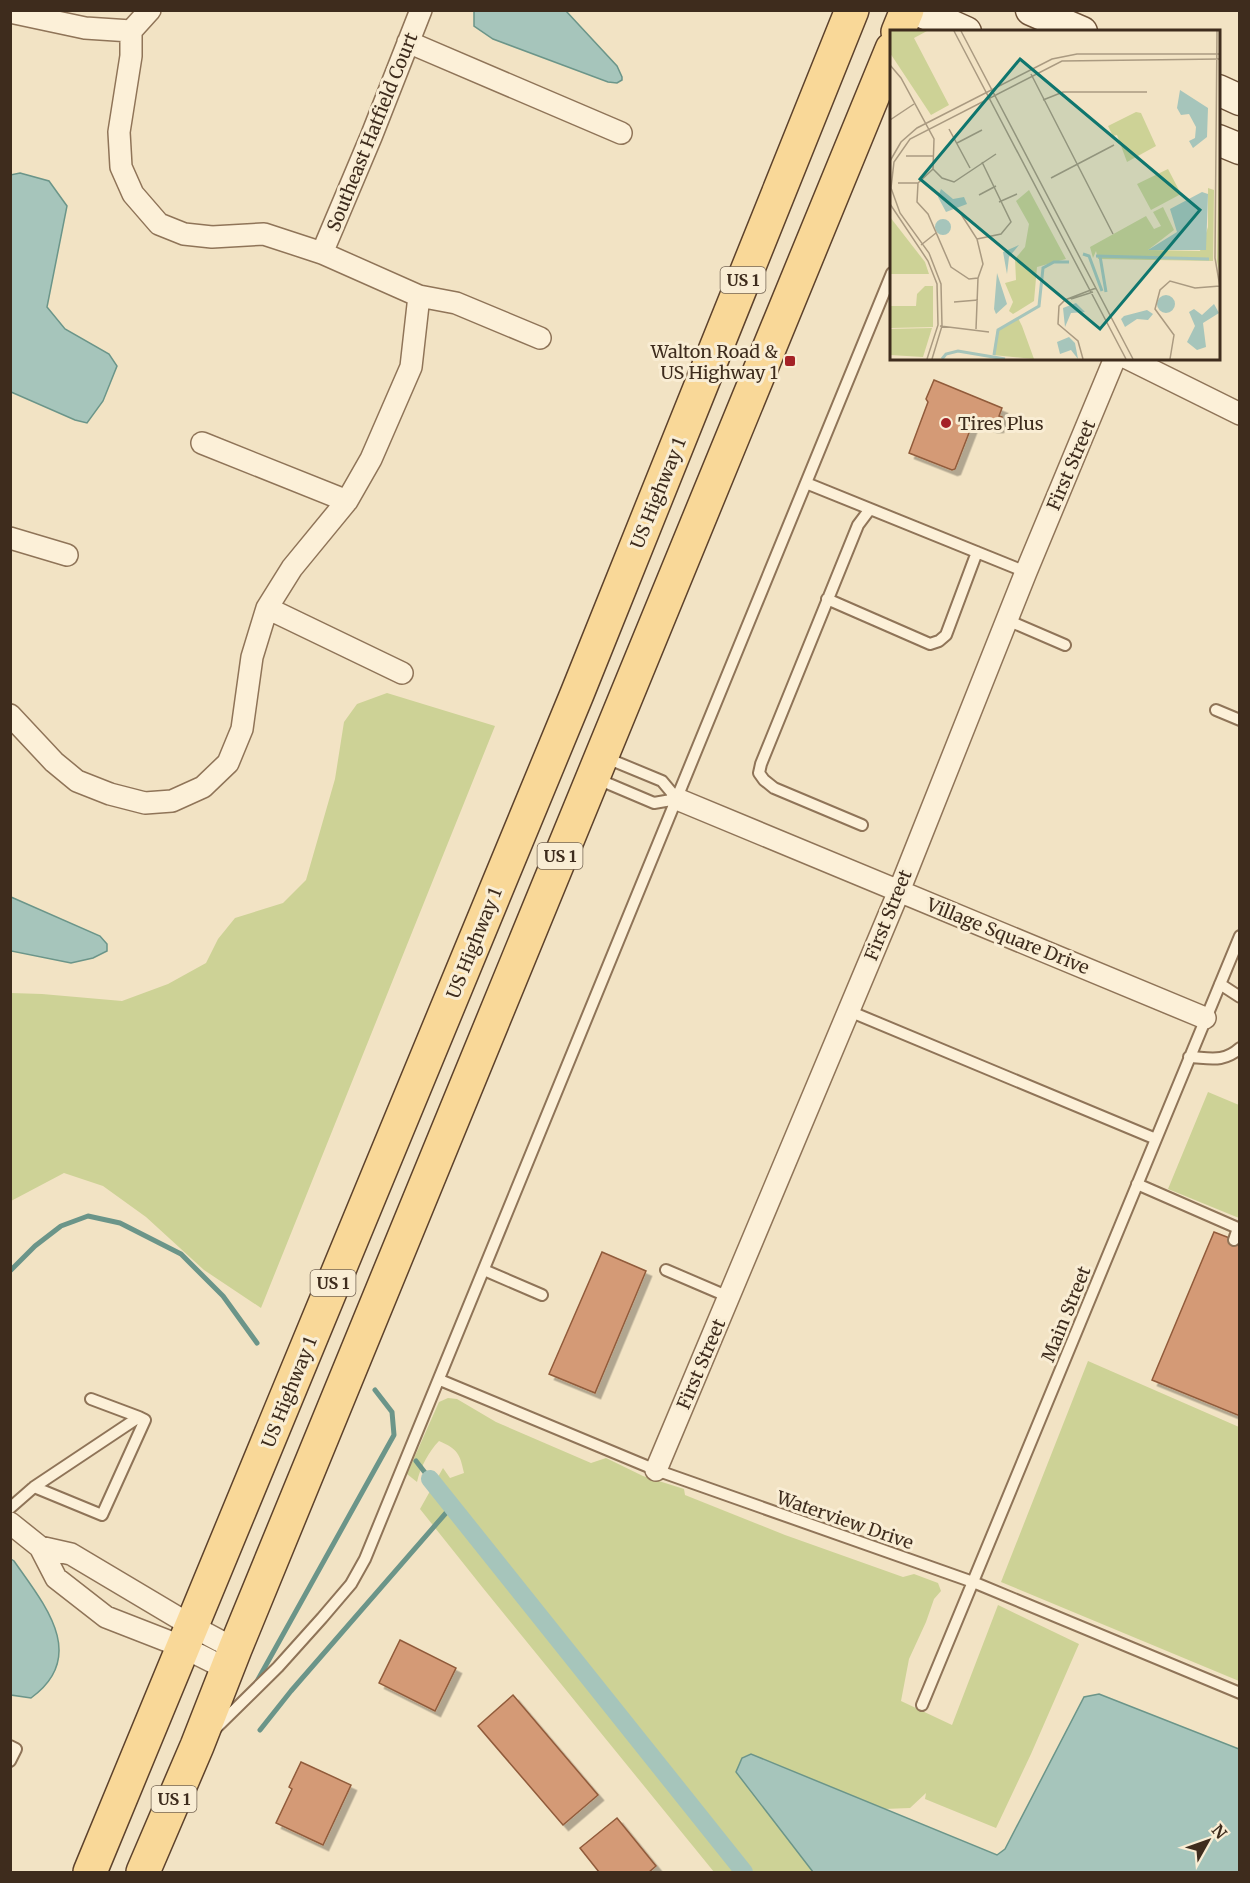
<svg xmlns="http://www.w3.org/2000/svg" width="1250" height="1883" font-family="Merriweather,serif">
<defs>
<filter id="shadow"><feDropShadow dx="5.5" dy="5.5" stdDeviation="0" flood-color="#0004"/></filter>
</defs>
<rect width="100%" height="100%" fill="#f2e3c4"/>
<path fill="#cdd296" d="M 387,693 L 495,726 L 261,1308 L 204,1270 L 146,1217 L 103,1186 L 64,1173 L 11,1201 L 11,993 L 42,994 L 122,1001 L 168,984 L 206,963 L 218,939 L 235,918 L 283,903 L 306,880 L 335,779 L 344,722 L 357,704 Z
M 1208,1092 L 1239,1105 L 1239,1218 L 1168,1189 Z
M 1088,1361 L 1239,1427 L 1239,1681 L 1001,1582 Z
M 448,1398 L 457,1399 L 496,1422 L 591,1463 L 606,1458 L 643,1476 L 684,1489 L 685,1495 L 785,1535 L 903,1577 L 914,1574 L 938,1583 L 941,1591 L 934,1599 L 926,1622 L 909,1659 L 901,1701 L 952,1725 L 998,1605 L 1079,1644 L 1031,1754 L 996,1828 L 925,1799 L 926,1793 L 910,1808 L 884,1809 L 751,1754 L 743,1757 L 736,1772 L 813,1872 L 714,1872 L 483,1588 L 420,1509 L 443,1468 L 450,1478 L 464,1473 C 460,1454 458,1449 439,1441 C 429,1451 420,1468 417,1482 L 407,1474 L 439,1402 Z"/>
<path fill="#a6c5bb" stroke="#6b9589" stroke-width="1.5" d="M 474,11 L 566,11 L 617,66 L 622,77 L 622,80 L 617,83 L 608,82 L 493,39 L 474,26 Z
M 20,173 L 49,181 L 67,206 L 47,307 L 65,329 L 109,354 L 117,366 L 103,401 L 87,423 L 75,420 L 11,392 L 10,175 Z
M 11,897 L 100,936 L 107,944 L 107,951 L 93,958 L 71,963 L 11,951 Z
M 11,1559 L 14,1561 C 44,1604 89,1656 31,1698 L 11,1695 Z
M 1099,1694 L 1239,1749 L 1239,1872 L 813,1872 L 736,1772 L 742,1758 L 751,1754 L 997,1855 L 1005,1849 L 1084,1697 Z"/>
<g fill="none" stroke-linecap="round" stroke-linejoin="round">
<path stroke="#6b9589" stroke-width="5" d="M 10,1271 L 35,1246 L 61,1226 L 88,1216 L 120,1223 L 181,1254 L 223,1296 L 257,1343
M 416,1461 L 430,1479
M 256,1683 L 394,1435 L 392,1412 L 375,1390
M 260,1730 L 291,1691 L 452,1506"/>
<path stroke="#a6c5bb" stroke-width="18" d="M 430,1479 L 744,1872"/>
</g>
<path fill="#d49a76" stroke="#915b3b" stroke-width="1.5" filter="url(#shadow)" d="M 934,380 L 1002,408 L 999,416 L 1002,417 L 998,427 L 992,427 L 974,420 L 955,469 L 952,470 L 909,453 L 928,402 L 926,399 Z
M 1214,1232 L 1240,1242 L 1240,1416 L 1152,1380 Z
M 602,1252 L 646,1271 L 595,1393 L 549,1374 Z
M 400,1640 L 456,1668 L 435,1711 L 379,1683 Z
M 513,1695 L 598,1795 L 563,1825 L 478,1726 Z
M 301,1762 L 351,1785 L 323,1845 L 276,1823 L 292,1789 L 289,1787 Z
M 617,1818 L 656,1866 L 649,1872 L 599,1872 L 580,1848 Z"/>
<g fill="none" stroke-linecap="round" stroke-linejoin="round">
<defs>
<path id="lane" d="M 806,483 L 1026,572
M 827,599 L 930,644 L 939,641 L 946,635 L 977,552
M 1007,620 L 1065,645
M 1216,710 L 1240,720
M 604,757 L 662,781 L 677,799
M 595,778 L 654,803 L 677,799
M 862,825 L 774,788 L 764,780 L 759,773 L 761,764 L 858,525 L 870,509
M 1220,984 L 1240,997
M 849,1011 L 1156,1139
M 1189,1057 C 1210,1058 1223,1063 1240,1048
M 1137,1184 L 1240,1229
M 1234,1240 L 1238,1228
M 484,1270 L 542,1295
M 666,1270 L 729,1297
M 440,1380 L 656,1470 L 973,1582 L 1240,1693
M 91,1399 L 139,1417
M 10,1508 L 34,1487 L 139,1417 L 145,1420 L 102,1515 L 34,1487
M 922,1705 L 1240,936
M 215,1729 L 278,1667 L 322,1618 L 351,1584 L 365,1559 L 892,273
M 10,1746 L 16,1749 L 10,1761"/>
<path id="street" d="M 150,10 L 131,31 L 131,56 L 119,132 L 121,167 L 133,194 L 159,224 L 184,234 L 212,237 L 264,234 L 322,253 L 419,296 L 456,303 L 540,338
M 10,12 L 85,28 L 131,31
M 408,42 L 621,133
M 322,253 L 371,137 L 421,10
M 1127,358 L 1240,414
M 202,443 L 347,501
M 10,538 L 67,555
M 267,608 L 402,673
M 10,715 L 54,762 L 77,781 L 110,794 L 145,803 L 172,801 L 203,787 L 228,763 L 242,729 L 252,657 L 267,608 L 292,568 L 347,501 L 371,459 L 411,367 L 419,296
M 677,799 L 1205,1018
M 656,1470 L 899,891 L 1026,572 L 1115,358
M 10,1523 L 40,1547 L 56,1578 L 106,1617 L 183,1647 L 227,1669
M 40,1547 L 71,1554 L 192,1626 L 235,1649"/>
<path id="secondary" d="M 917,10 L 966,32
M 1031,10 L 1082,32
M 1218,90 L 1240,100
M 1218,140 L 1240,149"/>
<path id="primary" d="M 898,32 L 907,10
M 90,1872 L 577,694 L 852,10
M 143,1872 L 197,1746 L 235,1649 L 892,49"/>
</defs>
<use href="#lane" stroke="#8f7458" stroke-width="14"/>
<use href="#street" stroke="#8f7458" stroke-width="24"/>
<use href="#secondary" stroke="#71553b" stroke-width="33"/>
<use href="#primary" stroke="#5d422c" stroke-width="36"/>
<use href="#lane" stroke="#fcf0d8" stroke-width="10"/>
<use href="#street" stroke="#fcf0d8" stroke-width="21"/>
<use href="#secondary" stroke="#fcf0d8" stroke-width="30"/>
<use href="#primary" stroke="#f9d898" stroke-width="33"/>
</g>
<g fill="#a42226" stroke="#f9edd4" stroke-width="2">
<rect x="784" y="355" width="12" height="12" rx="3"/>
<circle cx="946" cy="423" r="6"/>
</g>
<g text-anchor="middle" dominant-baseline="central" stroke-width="6" stroke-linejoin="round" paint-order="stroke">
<g fill="#f9edd4" stroke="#766654" stroke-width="1.5">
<rect x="720.5" y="267" width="45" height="26" rx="4.5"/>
<rect x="537.5" y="843" width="45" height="26" rx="4.5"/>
<rect x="310.5" y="1270" width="45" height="26" rx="4.5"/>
<rect x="151.5" y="1786" width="45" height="26" rx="4.5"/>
</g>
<g font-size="16" font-weight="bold" fill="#3e2c1d">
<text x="743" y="280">US 1</text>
<text x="560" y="856">US 1</text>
<text x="333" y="1283">US 1</text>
<text x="174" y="1799">US 1</text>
</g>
<g font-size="18" fill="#3e2c1d" stroke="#f9edd4">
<text transform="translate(372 132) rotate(-68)">Southeast Hatfield Court</text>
<text transform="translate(1071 465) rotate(-67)">First Street</text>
<text transform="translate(658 493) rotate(-68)">US Highway 1</text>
<text transform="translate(888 915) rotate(-68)">First Street</text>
<text transform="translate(1008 936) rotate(22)">Village Square Drive</text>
<text transform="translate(474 943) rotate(-68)">US Highway 1</text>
<text transform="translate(1066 1314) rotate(-68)">Main Street</text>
<text transform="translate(701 1364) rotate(-67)">First Street</text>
<text transform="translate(289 1392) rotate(-68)">US Highway 1</text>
<text transform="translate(845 1520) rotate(19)">Waterview Drive</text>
</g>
<g font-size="18" fill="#3e2c1d" stroke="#f9edd4" text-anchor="end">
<text x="778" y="351">Walton Road &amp;<tspan x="778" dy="21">US Highway 1</tspan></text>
<text x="958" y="423" text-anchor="start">Tires Plus</text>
</g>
</g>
<g transform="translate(890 30)">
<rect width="330" height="330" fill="#f2e3c4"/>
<path d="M 0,1 L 37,1 L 24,8 L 59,75 L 41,85 L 0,23 ZM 330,78 L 330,247 L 327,231 ZM 246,82 L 251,83 L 266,116 L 237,132 L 227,105 L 223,106 L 218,96 ZM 278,139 L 291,164 L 261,180 L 247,154 ZM 318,158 L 324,160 L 323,231 L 208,229 L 206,221 L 203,228 L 200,217 L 256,186 L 264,199 L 271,196 L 263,182 L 273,177 L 284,200 L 258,220 L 310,221 L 318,197 ZM 139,160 L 176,229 L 147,237 L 144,271 L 123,284 L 119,281 L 123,272 L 115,253 L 126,250 L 125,229 L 135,217 L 139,194 L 126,171 ZM 0,187 L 35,232 L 39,244 L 0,244 ZM 35,256 L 43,256 L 43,297 L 0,298 L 0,276 L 26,276 L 27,264 ZM 128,288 L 132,296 L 144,329 L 103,325 L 107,300 ZM 42,298 L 33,327 L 0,325 L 0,299 Z" fill="#cdd296"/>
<path d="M 290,60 L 318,78 L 317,107 L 303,118 L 299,111 L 305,108 L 306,97 L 299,84 L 291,85 L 287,78 ZM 51,159 L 63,169 L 74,167 L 77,174 L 56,182 L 48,167 ZM 312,162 L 318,164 L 316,220 L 258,220 L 287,202 L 280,179 ZM45 197a8 8 0 1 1 16 0a8 8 0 1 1-16 0ZM 129,215 L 119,227 L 117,244 L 113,222 ZM 107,243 L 117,274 L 106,284 L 104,279 ZM267 274a9 9 0 1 1 18 0a9 9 0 1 1-18 0ZM 186,273 L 195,282 L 181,283 L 175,297 L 173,278 ZM 324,274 L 329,283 L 313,293 L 316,317 L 307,320 L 297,312 L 305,296 L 299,282 L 304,279 L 312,285 ZM 257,280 L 263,284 L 258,290 L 247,289 L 235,297 L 231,289 L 234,286 ZM 179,307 L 185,313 L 188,329 L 181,320 L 170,324 L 167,312 Z" fill="#a6c5bb"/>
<path fill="none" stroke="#a6c5bb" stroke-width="3" d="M 193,224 L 199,226 L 212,261M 206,226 L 319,229M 210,226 L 216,262M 104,325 L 108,300 L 149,276 L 153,238 L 164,232 L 179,232M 52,329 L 56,324 L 68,321 L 115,329"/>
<path fill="none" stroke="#aa9a81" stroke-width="1.5" d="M 64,1 L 236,329M 71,1 L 243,329M 327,1 L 325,228 L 330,257M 0,35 L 11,48 L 44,109 L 43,139 L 52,148 L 64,152 L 106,124M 141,44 L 223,204M 153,70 L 173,62 L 257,62M 0,90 L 24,74M 59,99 L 80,138M 67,113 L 92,100M 16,126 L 44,126M 0,131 L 11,112 L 27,98 L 162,29 L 187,24 L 330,24M 43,139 L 28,153 L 27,172 L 38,184 L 61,237 L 79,249 L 88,248 L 93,234 L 87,209 L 69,181M 161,148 L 224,115M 8,153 L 28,153M 89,165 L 106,156M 109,172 L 127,164M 0,174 L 38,231 L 47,254 L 48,295 L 37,329M 87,209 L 111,204 L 121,192 L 92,132M 31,215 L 46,203M 181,269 L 203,262M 64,272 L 88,270M 50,296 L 99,302M 86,299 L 88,248M 42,329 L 52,296 L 51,254 L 39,223 L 10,183 L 1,158 L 4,132 L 20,109 L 172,31 L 330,29M 193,329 L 188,311 L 168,294 L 169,276 L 175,270 L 206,258M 280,329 L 284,305 L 265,279 L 270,260 L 280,251 L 305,258 L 330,256"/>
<path fill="#0f766e" fill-opacity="0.15" stroke="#0f766e" stroke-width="3" d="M 130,29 L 310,180 L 210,299 L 30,149 Z"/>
<rect width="330" height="330" fill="none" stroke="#3e2c1d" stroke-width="3"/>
</g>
<rect width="1250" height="1883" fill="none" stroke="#3e2c1d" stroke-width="24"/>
<g transform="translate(1208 1841) rotate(50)" stroke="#f9edd4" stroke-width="4.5" paint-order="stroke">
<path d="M0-4.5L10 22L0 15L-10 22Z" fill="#3e2c1d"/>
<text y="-9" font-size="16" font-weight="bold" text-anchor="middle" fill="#3e2c1d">N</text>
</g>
</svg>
